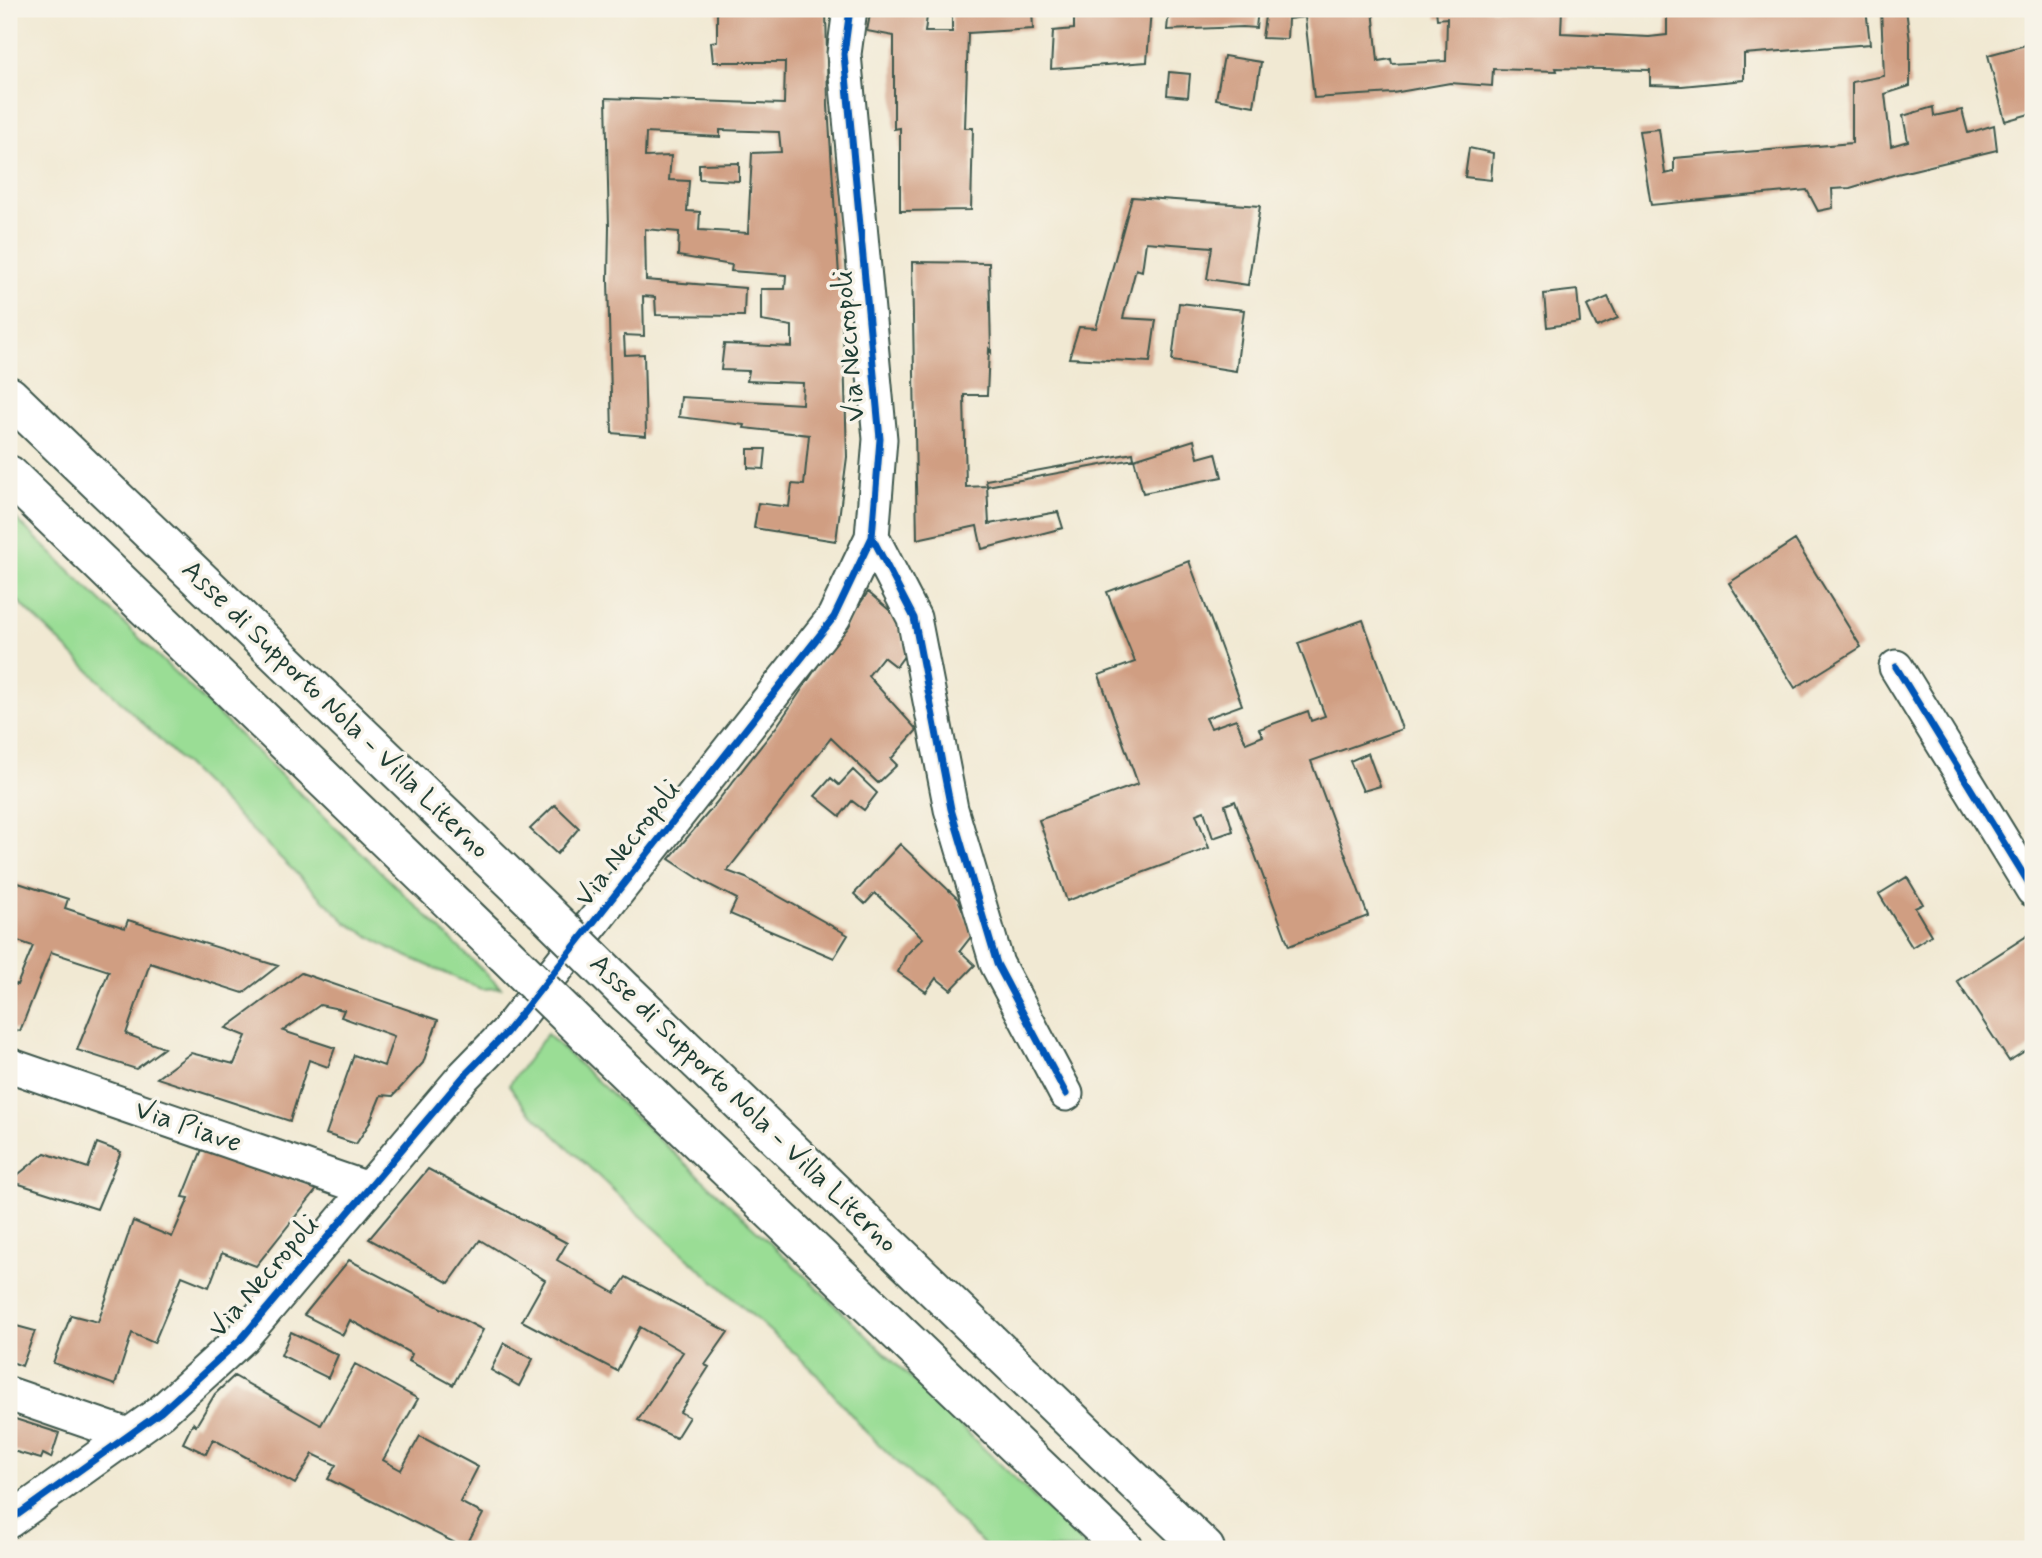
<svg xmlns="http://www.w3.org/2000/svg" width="2042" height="1558" font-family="Mynerve,sans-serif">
<rect width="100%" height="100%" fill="#f7f3e8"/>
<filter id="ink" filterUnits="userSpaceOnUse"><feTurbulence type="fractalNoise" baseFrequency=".0143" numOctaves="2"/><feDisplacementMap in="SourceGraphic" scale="14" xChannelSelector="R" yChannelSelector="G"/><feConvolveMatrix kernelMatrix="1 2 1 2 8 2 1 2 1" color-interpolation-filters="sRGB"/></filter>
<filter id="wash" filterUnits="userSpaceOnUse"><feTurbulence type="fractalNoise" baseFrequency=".00686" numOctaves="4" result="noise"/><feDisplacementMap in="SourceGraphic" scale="28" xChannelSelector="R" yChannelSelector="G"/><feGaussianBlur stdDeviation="1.57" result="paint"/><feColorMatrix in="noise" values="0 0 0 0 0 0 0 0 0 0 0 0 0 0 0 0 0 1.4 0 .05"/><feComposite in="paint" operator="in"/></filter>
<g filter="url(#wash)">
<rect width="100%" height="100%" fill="#f1e9d3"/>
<path fill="#9add95" stroke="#5c8d64" stroke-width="2" d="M 9,512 L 501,988 L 481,989 L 393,950 L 347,923 L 9,592 Z
M 547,1034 L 782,1254 L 1088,1549 L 989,1549 L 977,1538 L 865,1431 L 811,1368 L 629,1205 L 524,1106 L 509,1085 Z"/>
<g id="blocks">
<path fill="#d09e82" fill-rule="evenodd" d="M 717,9 L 826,9 L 828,106 L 844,353 L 847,457 L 836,541 L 754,528 L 758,503 L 789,507 L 792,484 L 804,485 L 809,435 L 744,428 L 745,425 L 679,417 L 681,397 L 802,404 L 803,383 L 747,381 L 749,371 L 721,370 L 724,344 L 792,347 L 792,326 L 761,321 L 761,289 L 785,289 L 786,275 L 731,271 L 732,265 L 678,256 L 679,232 L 645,229 L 646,280 L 745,288 L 744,316 L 656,315 L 655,297 L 643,296 L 644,336 L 624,335 L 625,355 L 644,354 L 646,436 L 612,433 L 608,280 L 609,227 L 606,98 L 784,104 L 785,62 L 713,62 L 711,42 L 717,41 ZM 720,130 L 779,132 L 781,152 L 752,153 L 748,233 L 699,230 L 700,212 L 687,211 L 689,181 L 669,180 L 671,156 L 645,157 L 646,133 L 720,137 Z
M 871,9 L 914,9 L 911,16 L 927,16 L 925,32 L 952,32 L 952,9 L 1032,9 L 1033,29 L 968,33 L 965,128 L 973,128 L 971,210 L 900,211 L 900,128 L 894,129 L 894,36 L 867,31 Z
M 1074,9 L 1151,9 L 1147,62 L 1051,69 L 1053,31 L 1074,29 Z
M 1169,9 L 1258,9 L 1256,28 L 1243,27 L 1167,30 Z
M 1266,9 L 1373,9 L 1378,61 L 1391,59 L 1392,64 L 1446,61 L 1447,18 L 1437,19 L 1436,9 L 1562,9 L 1561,33 L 1649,37 L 1667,35 L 1667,9 L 1866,9 L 1870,44 L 1744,54 L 1744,80 L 1682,86 L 1650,85 L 1650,70 L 1556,68 L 1557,71 L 1493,69 L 1492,86 L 1450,83 L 1393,93 L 1314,98 L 1305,17 L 1288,19 L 1287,39 L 1262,38 Z
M 1881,9 L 1906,9 L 1910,42 L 1910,86 L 1885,94 L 1891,146 L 1908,141 L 1903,116 L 1933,107 L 1934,116 L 1962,110 L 1968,133 L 1994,125 L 1997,150 L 1897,174 L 1850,188 L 1832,189 L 1833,208 L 1818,211 L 1807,190 L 1651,205 L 1639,131 L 1659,129 L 1665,174 L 1674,172 L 1674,158 L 1852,143 L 1852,82 L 1884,76 Z
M 2033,43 L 2033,113 L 2005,121 L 1988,55 Z
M 1224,56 L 1261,62 L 1254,106 L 1216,99 Z
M 1169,72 L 1190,74 L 1188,97 L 1167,95 Z
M 1469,148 L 1493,153 L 1491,180 L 1465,177 Z
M 739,163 L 739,181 L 699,179 L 699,164 Z
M 1132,197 L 1260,206 L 1248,285 L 1207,279 L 1212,247 L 1146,242 L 1142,271 L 1136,269 L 1123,318 L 1156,320 L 1150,362 L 1069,358 L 1079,327 L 1096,328 Z
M 912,262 L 989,263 L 991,352 L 989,349 L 987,395 L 964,395 L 966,487 L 987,486 L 989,524 L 1058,512 L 1063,528 L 982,549 L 977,526 L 917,539 Z
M 1577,290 L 1580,322 L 1547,327 L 1544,294 Z
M 1608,297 L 1618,318 L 1597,327 L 1587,306 Z
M 1179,303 L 1244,310 L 1236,371 L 1172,361 Z
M 1194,440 L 1198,458 L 1216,453 L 1222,477 L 1143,493 L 1134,459 Z
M 748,449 L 766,449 L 764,469 L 748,468 Z
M 1133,453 L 1134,459 L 987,486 L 986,480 Z
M 1795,540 L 1861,647 L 1795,688 L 1729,583 Z
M 1189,561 L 1242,705 L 1206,718 L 1211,728 L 1236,719 L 1246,743 L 1263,736 L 1259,729 L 1308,711 L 1311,721 L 1325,716 L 1298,643 L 1363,620 L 1402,729 L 1311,761 L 1368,916 L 1289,946 L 1235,801 L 1225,805 L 1233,831 L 1213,838 L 1204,811 L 1196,814 L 1209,848 L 1067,901 L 1039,820 L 1138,784 L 1099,675 L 1135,662 L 1107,592 Z
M 868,592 L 895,615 L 907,652 L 896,667 L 883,657 L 868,676 L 917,730 L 891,759 L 897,765 L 878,783 L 831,738 L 727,871 L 746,878 L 848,935 L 834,958 L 730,914 L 737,899 L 704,882 L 669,859 L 708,813 L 777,726 Z
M 1368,753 L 1380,786 L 1363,791 L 1350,761 Z
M 853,770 L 877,793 L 864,810 L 852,801 L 840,816 L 815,796 L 831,778 L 839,785 Z
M 555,805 L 579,828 L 557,854 L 530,829 Z
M 900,844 L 958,899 L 973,934 L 960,951 L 975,965 L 951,990 L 936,978 L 926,992 L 898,972 L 906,955 L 923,938 L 875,893 L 865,904 L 854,894 Z
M 1907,877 L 1923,904 L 1915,908 L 1931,935 L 1912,947 L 1879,894 Z
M 9,880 L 68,899 L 65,908 L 125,928 L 128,920 L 278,966 L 243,993 L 150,963 L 126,1034 L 164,1048 L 136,1069 L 77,1050 L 109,971 L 51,952 L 20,1031 L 9,1028 L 9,982 L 17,985 L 33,946 L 9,938 Z
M 2027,936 L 2033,946 L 2033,1046 L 2009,1061 L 1957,981 Z
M 301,973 L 438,1020 L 423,1063 L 393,1096 L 381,1095 L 369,1124 L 356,1144 L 326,1134 L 354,1055 L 384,1066 L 394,1036 L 341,1017 L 344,1010 L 320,1005 L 283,1031 L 335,1048 L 328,1067 L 309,1060 L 290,1121 L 157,1078 L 191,1053 L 234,1064 L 246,1036 L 226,1028 Z
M 97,1143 L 121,1152 L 97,1209 L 10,1181 L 45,1153 L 88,1168 Z
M 203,1147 L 318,1188 L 256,1266 L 222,1253 L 209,1287 L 182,1276 L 154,1343 L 132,1333 L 115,1385 L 53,1363 L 71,1315 L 98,1322 L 133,1221 L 172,1237 L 189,1198 L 183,1197 Z
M 428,1169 L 567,1243 L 557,1260 L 615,1293 L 626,1277 L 728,1332 L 705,1365 L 709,1367 L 680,1412 L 689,1417 L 676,1438 L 638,1420 L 683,1352 L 640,1327 L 617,1371 L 522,1321 L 545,1280 L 480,1240 L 449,1283 L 369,1239 Z
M 349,1260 L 483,1330 L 453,1385 L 409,1361 L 412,1354 L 350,1320 L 343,1335 L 304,1315 Z
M 9,1324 L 35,1331 L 22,1366 L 9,1361 Z
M 291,1332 L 338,1355 L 328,1378 L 281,1355 Z
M 504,1343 L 533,1359 L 519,1386 L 491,1370 Z
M 355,1364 L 418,1399 L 383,1460 L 401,1470 L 420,1436 L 478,1467 L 460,1502 L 483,1514 L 465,1548 L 328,1479 L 336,1465 L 313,1454 L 295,1484 L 213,1439 L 206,1454 L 183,1443 L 193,1423 L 196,1426 L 215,1394 L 234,1376 L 321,1425 Z
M 9,1417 L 59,1433 L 51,1458 L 43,1454 L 41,1459 L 9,1450 Z"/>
</g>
</g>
<g filter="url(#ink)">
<use href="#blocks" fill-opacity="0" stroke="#3e574c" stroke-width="2"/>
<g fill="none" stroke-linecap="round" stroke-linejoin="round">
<defs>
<path id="minor" d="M 872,537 L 914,618 L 951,809 L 997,964 L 1066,1094
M 1896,667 L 2033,890
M 9,1065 L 368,1189
M 9,1394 L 128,1435
M 9,1521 L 161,1412 L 242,1338 L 464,1076 L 506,1033 L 834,617 L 872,537 L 880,439 L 844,54 L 850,9"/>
<path id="trunk" d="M 9,396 L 543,910
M 9,475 L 505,954
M 625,991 L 1205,1549
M 587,1034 L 1124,1549"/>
</defs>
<use href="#minor" stroke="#3e574c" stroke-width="37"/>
<use href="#trunk" stroke="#3e574c" stroke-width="42"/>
<use href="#minor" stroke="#fff" stroke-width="33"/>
<use href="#trunk" stroke="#fff" stroke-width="38"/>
<defs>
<path id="trunk-bridge" d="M 543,910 L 625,991
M 505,954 L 587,1034"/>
</defs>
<use href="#trunk-bridge" stroke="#3e574c" stroke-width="42" stroke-linecap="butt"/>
<use href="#trunk-bridge" stroke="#fff" stroke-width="38"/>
<defs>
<path id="cycleway" d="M 872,537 L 914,618 L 951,809 L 997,964 L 1066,1094
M 1896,667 L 2033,890
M 9,1521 L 161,1412 L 242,1338 L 464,1076 L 506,1033 L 834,617 L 872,537 L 880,439 L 844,54 L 850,9"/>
</defs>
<use href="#cycleway" stroke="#f7f3e8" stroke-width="11"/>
<use href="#cycleway" stroke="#0057b8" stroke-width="7"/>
</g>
</g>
<g text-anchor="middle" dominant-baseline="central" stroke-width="7" stroke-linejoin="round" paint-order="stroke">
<g font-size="28" fill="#1f3d34" stroke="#f7f3e8">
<text transform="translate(850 346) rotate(-95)">Via Necropoli</text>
<text transform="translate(335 710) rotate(44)">Asse di Supporto Nola - Villa Literno</text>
<text transform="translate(628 844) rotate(-52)">Via Necropoli</text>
<text transform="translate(743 1104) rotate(44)">Asse di Supporto Nola - Villa Literno</text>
<text transform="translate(188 1127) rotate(19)">Via Piave</text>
<text transform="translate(264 1277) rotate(-49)">Via Necropoli</text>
</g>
</g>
<rect width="2042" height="1558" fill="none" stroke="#f7f3e8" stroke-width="35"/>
</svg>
